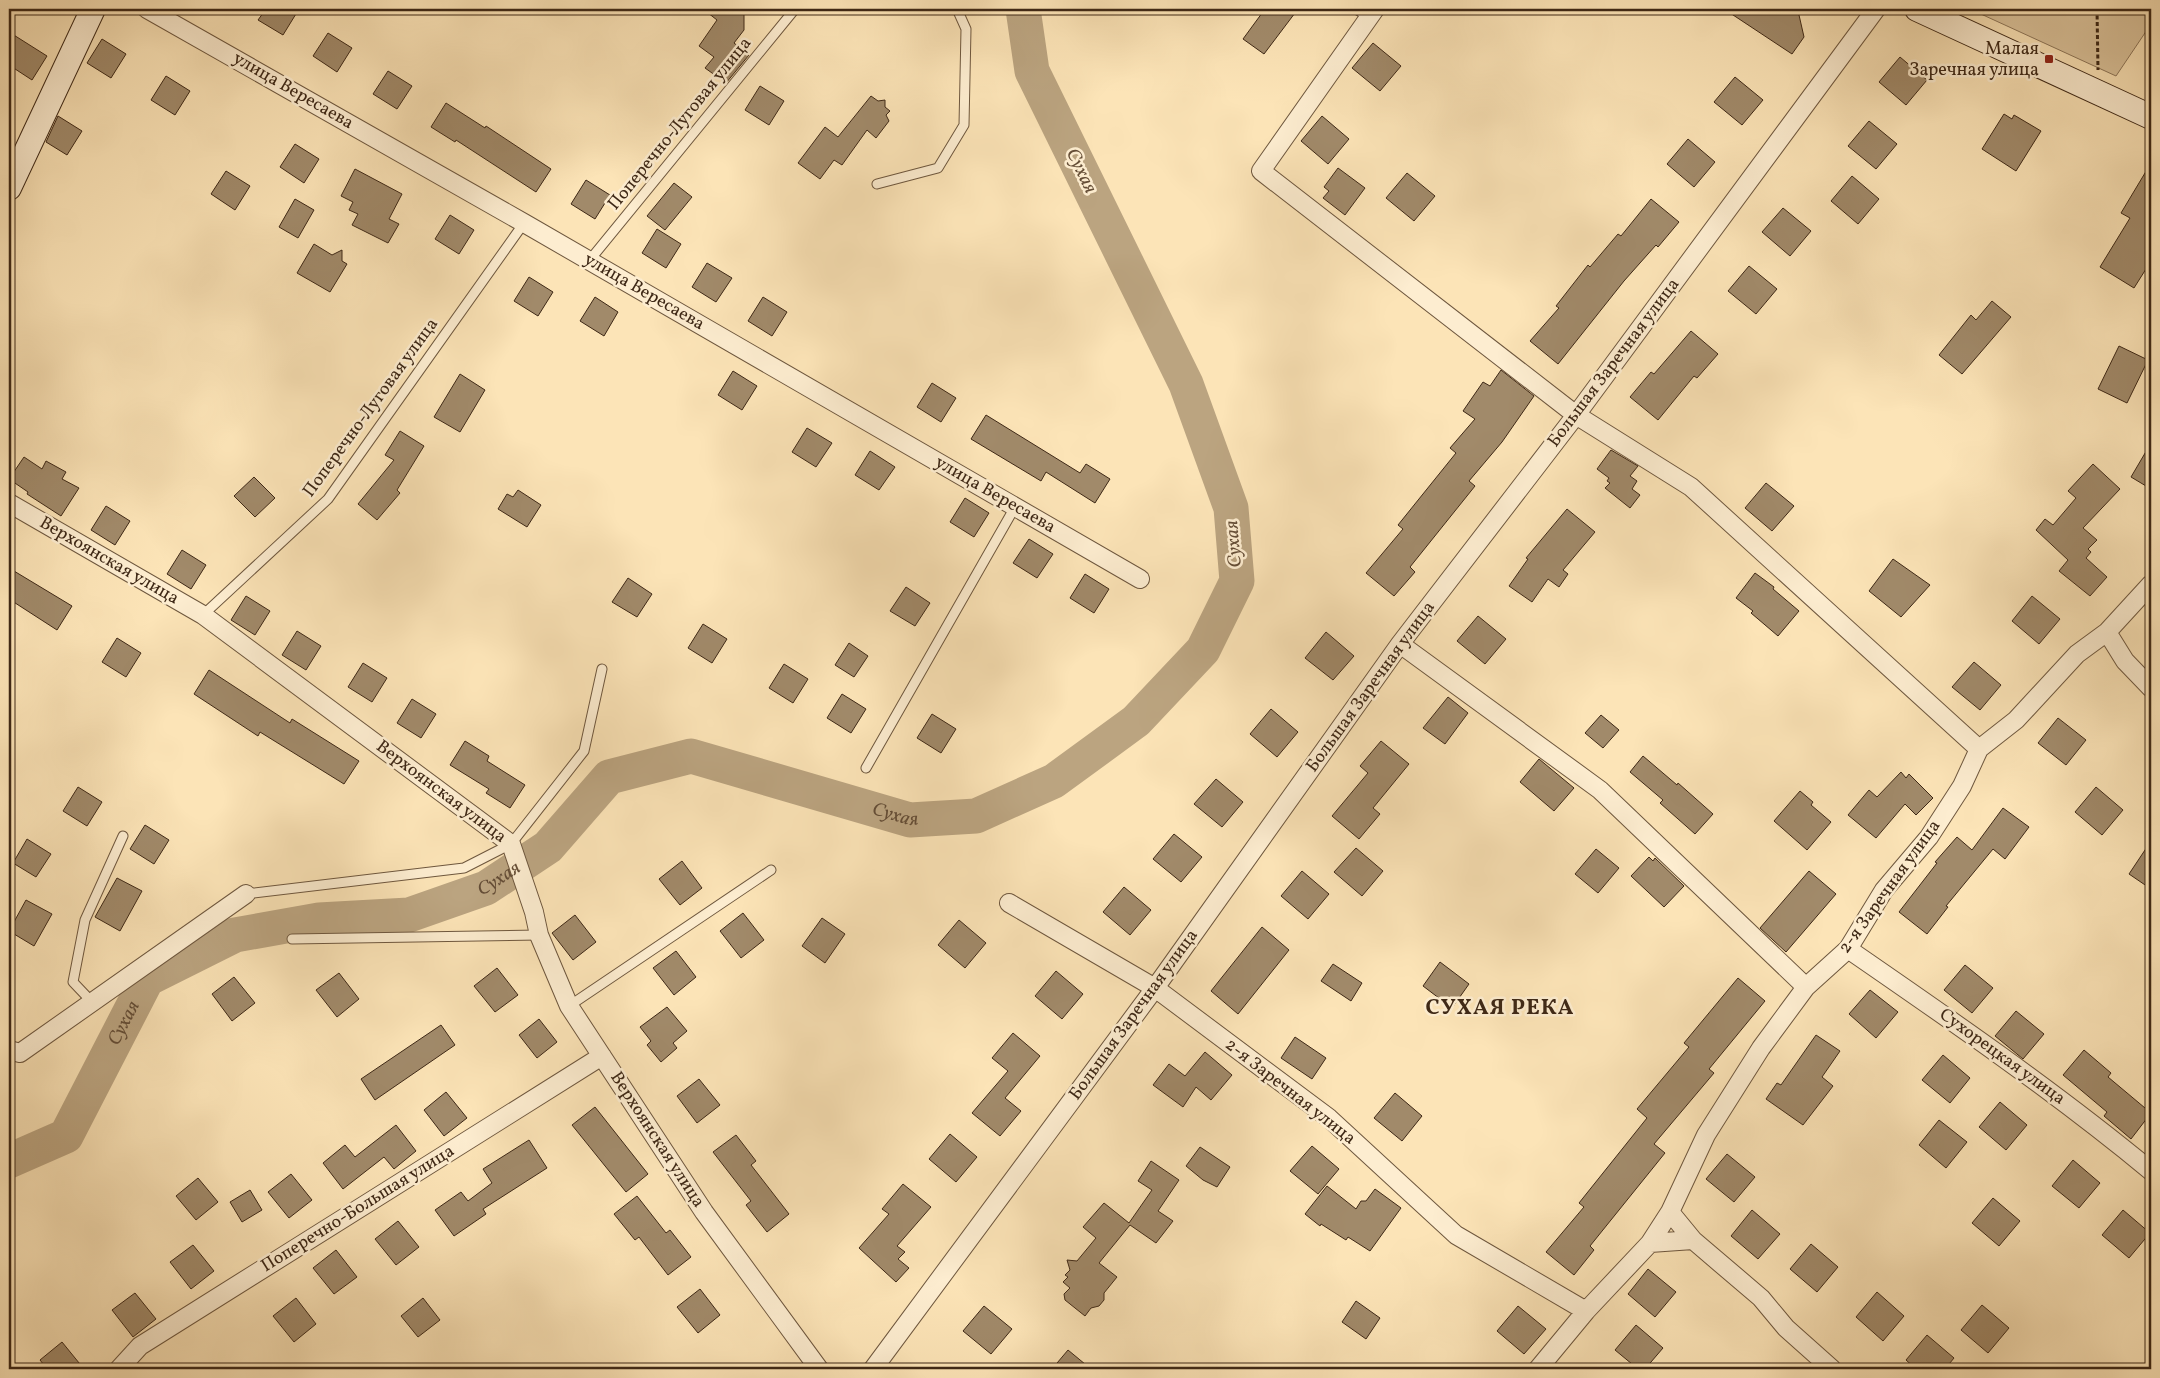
<svg xmlns="http://www.w3.org/2000/svg" width="2160" height="1378" font-family="Vollkorn,serif">
<rect width="100%" height="100%" fill="#fce4b7"/>
<filter id="stains"><feTurbulence type="fractalNoise" baseFrequency=".004" numOctaves="4"/><feColorMatrix values="0 0 0 0 .2 0 0 0 0 .09 0 0 0 0 .02 0 0 0 .5 -.17"/></filter>
<radialGradient id="worn" r=".72"><stop offset=".6" stop-color="#630" stop-opacity="0"/><stop offset="1" stop-color="#630" stop-opacity=".3"/></radialGradient>
<path fill="#dcc49c" stroke="#8d7659" d="M 1970,9 L 2151,9 L 2151,24 L 2116,76 Z"/>
<g fill="none" stroke-linecap="round" stroke-linejoin="round">
<path stroke="#bba480" stroke-width="35" id="s1" d="M 9,1161 L 66,1136 L 147,979 L 235,935 L 319,920 L 409,915 L 486,888 L 548,847 L 609,777 L 691,756 L 910,820 L 976,816 L 1054,781 L 1136,721 L 1203,650 L 1237,581 L 1231,508 L 1186,384 L 1032,71 L 1023,9"/>
</g>
<path fill="#a18a6a" stroke="#3e2816" d="M 266,9 L 299,9 L 283,35 L 258,20 Z
M 703,9 L 744,9 L 744,30 L 734,43 L 749,55 L 726,83 L 705,68 L 714,57 L 699,46 L 717,20 Z
M 1265,9 L 1298,9 L 1264,54 L 1243,39 Z
M 1724,9 L 1790,9 L 1799,15 L 1804,37 L 1792,54 Z
M 9,32 L 47,56 L 32,80 L 9,65 Z
M 328,33 L 352,48 L 337,72 L 313,56 Z
M 102,39 L 126,54 L 111,78 L 87,63 Z
M 1373,43 L 1401,66 L 1380,91 L 1352,68 Z
M 1900,57 L 1927,80 L 1906,105 L 1879,82 Z
M 388,71 L 412,86 L 397,109 L 373,94 Z
M 166,76 L 190,91 L 175,115 L 151,100 Z
M 1735,77 L 1763,100 L 1742,125 L 1714,102 Z
M 760,86 L 784,101 L 769,125 L 745,110 Z
M 871,96 L 878,101 L 885,100 L 885,107 L 890,111 L 886,115 L 889,121 L 876,138 L 867,130 L 842,165 L 834,160 L 820,179 L 798,163 L 825,127 L 838,137 Z
M 446,103 L 485,128 L 486,126 L 551,169 L 536,192 L 456,140 L 455,142 L 431,127 Z
M 2004,114 L 2012,119 L 2014,115 L 2041,131 L 2016,171 L 1982,149 Z
M 58,116 L 82,131 L 67,155 L 46,142 Z
M 1322,116 L 1349,139 L 1328,164 L 1301,141 Z
M 1869,121 L 1897,144 L 1876,169 L 1848,146 Z
M 1688,139 L 1715,162 L 1694,187 L 1667,164 Z
M 295,144 L 319,159 L 304,183 L 280,167 Z
M 2151,163 L 2151,261 L 2134,288 L 2100,267 L 2130,218 L 2121,213 Z
M 1338,168 L 1365,188 L 1345,215 L 1323,198 L 1329,191 L 1324,187 Z
M 355,169 L 402,194 L 389,219 L 399,224 L 388,243 L 352,225 L 358,214 L 349,210 L 353,202 L 341,196 Z
M 226,171 L 250,186 L 235,210 L 211,194 Z
M 1407,173 L 1435,196 L 1414,221 L 1386,198 Z
M 1852,176 L 1879,199 L 1858,224 L 1831,201 Z
M 586,180 L 610,195 L 595,219 L 571,204 Z
M 674,183 L 692,197 L 665,230 L 647,216 Z
M 295,199 L 314,210 L 298,238 L 279,227 Z
M 1651,199 L 1679,222 L 1658,247 L 1656,245 L 1624,281 L 1558,364 L 1530,341 L 1559,308 L 1556,306 L 1588,265 L 1590,267 L 1618,234 L 1621,236 Z
M 1783,208 L 1811,231 L 1790,256 L 1762,232 Z
M 450,215 L 474,230 L 459,254 L 435,239 Z
M 657,229 L 681,244 L 666,268 L 642,253 Z
M 314,244 L 332,255 L 342,250 L 342,261 L 347,264 L 330,292 L 297,273 Z
M 707,263 L 732,278 L 716,302 L 692,287 Z
M 1749,266 L 1777,289 L 1756,314 L 1728,291 Z
M 529,277 L 553,292 L 538,316 L 514,301 Z
M 595,297 L 618,312 L 604,336 L 580,321 Z
M 763,297 L 787,312 L 772,336 L 748,321 Z
M 1992,301 L 2011,317 L 1962,374 L 1939,355 L 1971,315 L 1976,320 Z
M 1691,331 L 1718,354 L 1697,378 L 1694,376 L 1658,420 L 1630,397 L 1651,372 L 1654,374 Z
M 2119,346 L 2148,360 L 2127,403 L 2098,389 Z
M 1501,370 L 1534,396 L 1502,442 L 1469,481 L 1475,486 L 1410,567 L 1415,572 L 1394,596 L 1366,573 L 1403,529 L 1398,525 L 1456,453 L 1450,448 L 1475,419 L 1463,411 L 1483,382 L 1490,386 Z
M 733,371 L 757,386 L 742,410 L 718,395 Z
M 460,374 L 485,390 L 460,432 L 434,417 Z
M 932,383 L 956,398 L 941,422 L 917,407 Z
M 986,415 L 1080,473 L 1086,464 L 1110,479 L 1095,503 L 1046,472 L 1041,481 L 971,439 Z
M 807,428 L 832,443 L 816,467 L 792,452 Z
M 400,431 L 424,446 L 397,490 L 400,493 L 377,520 L 358,504 L 394,460 L 385,455 Z
M 2151,443 L 2151,489 L 2131,477 Z
M 1611,450 L 1638,466 L 1630,476 L 1637,481 L 1632,489 L 1640,495 L 1630,508 L 1605,488 L 1610,483 L 1607,481 L 1609,478 L 1597,469 Z
M 870,451 L 895,467 L 879,490 L 855,475 Z
M 24,457 L 42,469 L 46,461 L 66,472 L 62,479 L 79,488 L 61,516 L 27,494 L 28,492 L 9,479 Z
M 2093,464 L 2120,489 L 2083,528 L 2097,540 L 2088,549 L 2091,552 L 2086,558 L 2107,577 L 2090,596 L 2059,571 L 2068,560 L 2036,530 L 2045,519 L 2053,525 L 2076,498 L 2068,491 Z
M 254,477 L 275,498 L 255,517 L 234,496 Z
M 1766,483 L 1794,506 L 1772,531 L 1745,508 Z
M 518,490 L 541,505 L 527,527 L 498,509 L 507,494 L 513,497 Z
M 965,498 L 989,513 L 974,537 L 950,522 Z
M 106,506 L 130,521 L 115,545 L 91,530 Z
M 1567,509 L 1595,532 L 1563,570 L 1568,574 L 1559,587 L 1548,579 L 1532,602 L 1509,586 L 1528,559 L 1526,558 Z
M 1029,539 L 1053,554 L 1037,578 L 1013,563 Z
M 182,550 L 206,565 L 191,589 L 167,574 Z
M 1893,559 L 1930,585 L 1901,617 L 1869,591 Z
M 9,568 L 72,606 L 57,630 L 9,599 Z
M 1755,573 L 1774,587 L 1773,589 L 1799,611 L 1778,636 L 1751,613 L 1753,611 L 1736,598 Z
M 1085,574 L 1109,589 L 1094,613 L 1070,598 Z
M 628,578 L 652,594 L 637,617 L 612,602 Z
M 906,587 L 930,603 L 915,626 L 890,611 Z
M 246,596 L 270,611 L 255,635 L 231,620 Z
M 2032,596 L 2060,619 L 2039,644 L 2012,621 Z
M 1478,616 L 1506,639 L 1485,664 L 1457,641 Z
M 703,624 L 727,639 L 712,663 L 688,648 Z
M 297,631 L 321,646 L 306,670 L 282,655 Z
M 1326,632 L 1354,656 L 1333,680 L 1305,658 Z
M 117,638 L 141,653 L 126,677 L 102,662 Z
M 849,643 L 868,656 L 854,677 L 835,665 Z
M 1974,662 L 2001,685 L 1980,710 L 1952,687 Z
M 363,663 L 387,678 L 372,702 L 348,687 Z
M 784,664 L 808,679 L 793,703 L 769,688 Z
M 209,670 L 290,723 L 292,719 L 359,761 L 344,784 L 260,732 L 258,736 L 194,694 Z
M 842,694 L 866,709 L 851,733 L 827,718 Z
M 1448,697 L 1468,713 L 1445,744 L 1423,728 Z
M 412,699 L 436,714 L 421,738 L 397,723 Z
M 1271,709 L 1298,732 L 1277,757 L 1250,734 Z
M 932,714 L 956,729 L 941,753 L 917,738 Z
M 1601,715 L 1619,730 L 1603,748 L 1585,733 Z
M 2058,718 L 2086,740 L 2066,765 L 2038,743 Z
M 465,741 L 489,756 L 487,761 L 525,785 L 510,808 L 486,793 L 489,789 L 450,765 Z
M 1381,741 L 1409,764 L 1373,808 L 1380,814 L 1359,839 L 1332,816 L 1368,773 L 1360,766 Z
M 1643,756 L 1677,785 L 1678,783 L 1713,814 L 1695,834 L 1660,803 L 1663,800 L 1630,772 Z
M 1539,759 L 1574,788 L 1554,811 L 1520,782 Z
M 1901,772 L 1906,778 L 1909,774 L 1933,798 L 1916,815 L 1905,804 L 1876,838 L 1848,815 L 1869,790 L 1877,797 Z
M 1216,779 L 1243,802 L 1222,827 L 1194,804 Z
M 78,787 L 102,802 L 87,826 L 63,811 Z
M 2096,787 L 2123,810 L 2102,835 L 2075,812 Z
M 1800,791 L 1813,802 L 1811,805 L 1831,822 L 1807,850 L 1774,821 Z
M 2003,808 L 2029,827 L 2005,859 L 1993,849 L 1946,906 L 1948,907 L 1927,934 L 1899,912 L 1937,863 L 1935,862 L 1957,837 L 1972,850 Z
M 145,825 L 169,840 L 154,864 L 130,849 Z
M 1174,834 L 1202,857 L 1181,882 L 1153,859 Z
M 27,839 L 51,854 L 36,877 L 13,863 Z
M 2151,841 L 2151,889 L 2129,874 Z
M 1356,848 L 1383,871 L 1362,896 L 1334,872 Z
M 1596,849 L 1619,868 L 1598,893 L 1575,874 Z
M 1649,857 L 1653,861 L 1655,858 L 1684,886 L 1664,907 L 1631,876 Z
M 682,861 L 702,888 L 680,905 L 659,879 Z
M 1302,871 L 1329,894 L 1308,919 L 1281,896 Z
M 1809,871 L 1836,894 L 1786,952 L 1760,928 Z
M 117,878 L 142,891 L 120,931 L 95,917 Z
M 1124,887 L 1151,910 L 1130,935 L 1103,912 Z
M 26,900 L 52,914 L 34,946 L 9,931 Z
M 743,913 L 764,940 L 741,958 L 720,931 Z
M 575,915 L 596,942 L 573,960 L 552,933 Z
M 822,918 L 845,934 L 825,963 L 802,946 Z
M 959,920 L 986,943 L 965,968 L 938,945 Z
M 1262,927 L 1289,950 L 1238,1014 L 1211,991 Z
M 676,951 L 696,977 L 674,995 L 653,968 Z
M 1440,962 L 1469,984 L 1452,1008 L 1423,986 Z
M 1333,964 L 1362,983 L 1351,1001 L 1321,981 Z
M 1965,965 L 1993,988 L 1972,1013 L 1944,990 Z
M 497,968 L 518,995 L 495,1012 L 474,986 Z
M 1056,971 L 1083,994 L 1062,1019 L 1035,996 Z
M 339,973 L 359,999 L 337,1017 L 316,990 Z
M 234,977 L 255,1003 L 232,1021 L 212,994 Z
M 1738,978 L 1765,1001 L 1709,1069 L 1714,1073 L 1654,1144 L 1665,1153 L 1590,1246 L 1594,1250 L 1574,1275 L 1546,1252 L 1584,1207 L 1579,1203 L 1647,1118 L 1637,1109 L 1689,1047 L 1684,1043 Z
M 1870,990 L 1898,1012 L 1876,1038 L 1849,1014 Z
M 667,1007 L 687,1031 L 673,1043 L 677,1048 L 661,1062 L 647,1045 L 651,1041 L 640,1027 Z
M 2016,1011 L 2044,1034 L 2023,1059 L 1995,1036 Z
M 539,1019 L 557,1042 L 537,1058 L 519,1035 Z
M 441,1025 L 455,1045 L 375,1100 L 361,1079 Z
M 1013,1033 L 1040,1056 L 1005,1098 L 1021,1111 L 1000,1136 L 972,1113 L 1008,1071 L 992,1058 Z
M 1816,1035 L 1840,1051 L 1822,1077 L 1833,1086 L 1803,1125 L 1766,1099 L 1777,1083 L 1781,1085 Z
M 1295,1037 L 1326,1058 L 1312,1079 L 1281,1058 Z
M 2084,1050 L 2111,1073 L 2108,1077 L 2151,1113 L 2131,1139 L 2104,1116 L 2107,1112 L 2063,1075 Z
M 1205,1052 L 1232,1075 L 1211,1100 L 1196,1087 L 1183,1107 L 1153,1085 L 1169,1064 L 1185,1076 Z
M 1943,1055 L 1970,1078 L 1950,1103 L 1922,1080 Z
M 699,1079 L 720,1105 L 697,1123 L 677,1096 Z
M 446,1092 L 467,1118 L 444,1136 L 424,1110 Z
M 1395,1093 L 1422,1116 L 1402,1141 L 1374,1118 Z
M 2000,1102 L 2027,1125 L 2006,1150 L 1979,1127 Z
M 595,1107 L 648,1174 L 626,1192 L 572,1125 Z
M 1939,1120 L 1967,1142 L 1946,1168 L 1919,1145 Z
M 396,1125 L 416,1151 L 394,1169 L 384,1157 L 343,1189 L 323,1163 L 345,1145 L 355,1157 Z
M 950,1134 L 977,1157 L 956,1182 L 929,1159 Z
M 736,1135 L 756,1161 L 751,1165 L 789,1214 L 767,1232 L 746,1205 L 751,1201 L 713,1152 Z
M 529,1140 L 547,1168 L 483,1209 L 486,1214 L 454,1236 L 435,1210 L 461,1192 L 468,1201 L 492,1183 L 483,1169 Z
M 1312,1146 L 1339,1169 L 1318,1194 L 1290,1171 Z
M 1200,1147 L 1230,1167 L 1217,1187 L 1203,1180 L 1186,1166 Z
M 1727,1154 L 1755,1177 L 1734,1202 L 1706,1179 Z
M 2073,1160 L 2100,1183 L 2079,1208 L 2052,1186 Z
M 1151,1161 L 1179,1180 L 1158,1211 L 1173,1221 L 1156,1243 L 1130,1225 L 1099,1263 L 1117,1277 L 1104,1293 L 1104,1300 L 1099,1306 L 1091,1308 L 1085,1316 L 1065,1300 L 1064,1294 L 1070,1288 L 1063,1282 L 1068,1277 L 1065,1275 L 1070,1270 L 1067,1260 L 1077,1261 L 1096,1238 L 1083,1227 L 1104,1203 L 1129,1223 L 1152,1190 L 1138,1181 Z
M 291,1174 L 312,1200 L 289,1218 L 268,1192 Z
M 198,1178 L 218,1202 L 196,1220 L 176,1196 Z
M 903,1184 L 931,1207 L 897,1246 L 905,1252 L 898,1259 L 909,1268 L 896,1282 L 859,1248 L 889,1214 L 882,1209 Z
M 1327,1186 L 1356,1209 L 1361,1201 L 1366,1201 L 1375,1189 L 1401,1208 L 1370,1251 L 1348,1237 L 1346,1240 L 1321,1224 L 1320,1226 L 1305,1214 Z
M 250,1190 L 262,1210 L 242,1222 L 230,1202 Z
M 637,1196 L 666,1233 L 670,1230 L 691,1257 L 668,1275 L 639,1237 L 635,1240 L 614,1214 Z
M 1993,1198 L 2020,1221 L 1999,1246 L 1972,1223 Z
M 1752,1210 L 1780,1234 L 1758,1259 L 1731,1236 Z
M 2123,1210 L 2150,1233 L 2129,1258 L 2102,1235 Z
M 398,1221 L 419,1247 L 396,1265 L 375,1239 Z
M 1811,1244 L 1838,1267 L 1817,1292 L 1790,1269 Z
M 193,1245 L 214,1271 L 191,1289 L 170,1262 Z
M 336,1250 L 357,1277 L 334,1294 L 313,1268 Z
M 1648,1269 L 1676,1292 L 1655,1317 L 1628,1294 Z
M 700,1289 L 720,1315 L 698,1333 L 677,1307 Z
M 1877,1292 L 1904,1316 L 1883,1341 L 1856,1317 Z
M 135,1293 L 156,1319 L 133,1337 L 112,1310 Z
M 296,1298 L 316,1324 L 294,1342 L 273,1316 Z
M 423,1298 L 440,1320 L 418,1337 L 401,1316 Z
M 1356,1301 L 1380,1318 L 1366,1339 L 1342,1322 Z
M 1982,1305 L 2009,1328 L 1988,1353 L 1961,1330 Z
M 984,1306 L 1012,1329 L 991,1354 L 963,1331 Z
M 1518,1306 L 1546,1329 L 1524,1354 L 1497,1331 Z
M 1636,1325 L 1663,1348 L 1645,1369 L 1638,1369 L 1615,1350 Z
M 1927,1335 L 1954,1358 L 1945,1369 L 1916,1369 L 1906,1360 Z
M 62,1342 L 84,1369 L 47,1369 L 40,1360 Z
M 1068,1350 L 1091,1369 L 1052,1369 Z"/>
<g fill="none" stroke-linecap="round" stroke-linejoin="round">
<defs>
<path id="lane" d="M 1356,9 L 1369,17
M 877,184 L 938,168 L 964,125 L 966,29 L 957,9
M 589,261 L 795,9
M 203,615 L 328,499 L 524,223
M 866,768 L 1015,507
M 246,894 L 464,868 L 511,844 L 584,751 L 602,669
M 292,939 L 539,935
M 92,1002 L 73,982 L 85,920 L 123,836
M 569,1006 L 771,870"/>
<path id="street" d="M 147,9 L 524,223 L 1140,579
M 1375,9 L 1261,171 L 1576,415 L 1691,487 L 1979,749
M 9,503 L 203,615 L 511,844 L 534,912 L 539,935 L 569,1006 L 704,1212 L 819,1369
M 2107,632 L 2125,661 L 2151,688
M 1400,644 L 1600,790 L 1806,987
M 1009,903 L 1155,988 L 1329,1118 L 1456,1235 L 1586,1311
M 1848,949 C 1951,1020 2054,1091 2151,1171
M 9,1050 L 20,1053 L 246,894
M 1670,1212 L 1693,1240 L 1761,1298 L 1786,1328 L 1832,1369
M 1650,1243 L 1693,1240
M 119,1369 L 140,1346 L 602,1056
M 873,1369 L 1155,988 L 1400,644 L 1576,415 L 1876,9
M 1538,1369 L 1586,1311 L 1650,1243 L 1670,1212 L 1706,1135 L 1761,1048 L 1806,987 L 1848,949 L 1884,890 L 1929,837 L 1962,786 L 1979,749 L 2016,720 L 2077,654 L 2107,632 L 2151,584"/>
<path id="secondary" d="M 1917,9 L 2151,117
M 9,188 L 93,9"/>
</defs>
<use href="#lane" stroke="#6e573e" stroke-width="11"/>
<use href="#street" stroke="#6e573e" stroke-width="20"/>
<use href="#secondary" stroke="#3e2816" stroke-width="26"/>
<path stroke="#3e2816" stroke-width="3" stroke-dasharray="4 2.5" stroke-linecap="butt" d="M 2097,9 L 2098,70"/>
<use href="#lane" stroke="#fdedd0" stroke-width="9"/>
<use href="#street" stroke="#fdedd0" stroke-width="18"/>
<use href="#secondary" stroke="#fdedd0" stroke-width="24"/>
</g>
<rect fill="#8f2418" stroke="#fdedd0" stroke-width="2" x="2044" y="54" width="10" height="10" rx="2.5"/>
<g text-anchor="middle" dominant-baseline="central" stroke-width="5" stroke-linejoin="round" paint-order="stroke">
<g font-size="18" fill="#3e2816" stroke="#fdedd0" text-anchor="end">
<text x="2039" y="49">Малая<tspan x="2039" dy="21">Заречная улица</tspan></text>
</g>
<g font-size="18" fill="#3e2816" stroke="#fdedd0">
<text transform="translate(293 91) rotate(30)">улица Вересаева</text>
<text transform="translate(680 124) rotate(-51)">Поперечно-Луговая улица</text>
<text transform="translate(644 292) rotate(30)">улица Вересаева</text>
<text transform="translate(1614 363) rotate(-53)">Большая Заречная улица</text>
<text transform="translate(371 408) rotate(-54)">Поперечно-Луговая улица</text>
<text transform="translate(995 495) rotate(30)">улица Вересаева</text>
<text transform="translate(109 561) rotate(30)">Верхоянская улица</text>
<text transform="translate(1371 687) rotate(-54)">Большая Заречная улица</text>
<text transform="translate(441 792) rotate(37)">Верхоянская улица</text>
<text transform="translate(1890 887) rotate(-54)">2-я Заречная улица</text>
<text transform="translate(1134 1015) rotate(-54)">Большая Заречная улица</text>
<text transform="translate(2002 1057) rotate(36)">Сухорецкая улица</text>
<text transform="translate(1290 1092) rotate(38)">2-я Заречная улица</text>
<text transform="translate(657 1140) rotate(57)">Верхоянская улица</text>
<text transform="translate(358 1209) rotate(-32)">Поперечно-Большая улица</text>
</g>
<g font-size="19" font-style="italic" fill="#644d36" stroke="#fdedd0">
<text transform="translate(1081 171) rotate(64)">Сухая</text>
<text transform="translate(1234 544) rotate(-95)">Сухая</text>
<text stroke="none"><textPath href="#s1" startOffset="1059">Сухая</textPath></text>
<text stroke="none"><textPath href="#s1" startOffset="610">Сухая</textPath></text>
<text stroke="none"><textPath href="#s1" startOffset="189">Сухая</textPath></text>
</g>
<g font-size="22" font-weight="bold" letter-spacing="1" fill="#3e2816" stroke="#fdedd0">
<text x="1500" y="1008">СУХАЯ РЕКА</text>
</g>
</g>
<rect width="2160" height="1378" fill="none" stroke="#fce4b7" stroke-width="30"/>
<rect x="10" y="10" width="2140" height="1358" fill="none" stroke="#3e2816" stroke-width="2.5"/>
<rect x="15" y="15" width="2130" height="1348" fill="none" stroke="#3e2816"/>
<rect width="100%" height="100%" filter="url(#stains)"/>
<rect width="100%" height="100%" fill="url(#worn)"/>
</svg>
